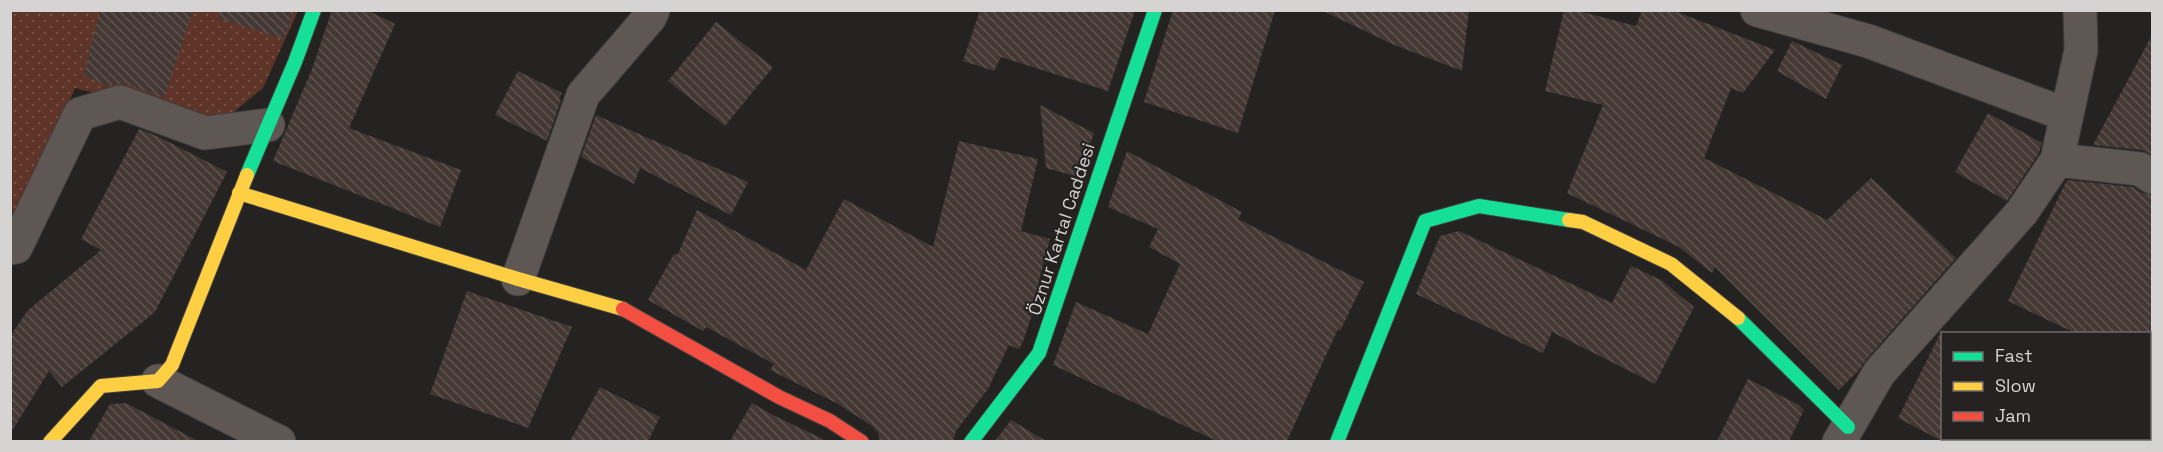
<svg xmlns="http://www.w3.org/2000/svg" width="2163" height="452" font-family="'Space Grotesk',sans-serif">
<defs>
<pattern id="grass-dots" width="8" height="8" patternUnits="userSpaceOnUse" patternTransform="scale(1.5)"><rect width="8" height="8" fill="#5e3428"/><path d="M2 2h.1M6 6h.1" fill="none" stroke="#745046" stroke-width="1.8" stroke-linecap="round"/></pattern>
<pattern id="building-back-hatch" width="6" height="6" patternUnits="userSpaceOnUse" patternTransform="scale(1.5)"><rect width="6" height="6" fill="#443835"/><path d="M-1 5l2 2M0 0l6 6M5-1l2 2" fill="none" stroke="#5e5451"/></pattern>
</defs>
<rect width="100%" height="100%" fill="#242322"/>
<path fill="url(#grass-dots)" d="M 11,11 L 298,11 L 263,88 L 231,114 L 201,121 L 75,88 L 37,179 L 11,233 Z"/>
<path fill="url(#building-back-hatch)" d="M 100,10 L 193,10 L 164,98 L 126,84 L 115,84 L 107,86 L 84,75 Z
M 219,10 L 294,10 L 284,39 L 218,18 Z
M 332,10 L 367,10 L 395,24 L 349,128 L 461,170 L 440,227 L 273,161 L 312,69 Z
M 980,10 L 1135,10 L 1108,91 L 1001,57 L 994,71 L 963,61 Z
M 1173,10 L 1275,10 L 1238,133 L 1144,102 Z
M 1321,10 L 1469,10 L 1462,71 L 1392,44 Z
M 1564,10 L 1575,10 L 1636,26 L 1642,10 L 1672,10 L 1775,50 L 1743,93 L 1731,88 L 1704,158 L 1827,220 L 1871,178 L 1956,258 L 1865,361 L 1859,370 L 1839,390 L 1715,267 L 1712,273 L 1679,247 L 1567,193 L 1603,105 L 1545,91 Z
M 716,22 L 773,67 L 725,126 L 668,81 Z
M 2152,35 L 2152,155 L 2142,150 L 2093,145 Z
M 1792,41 L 1842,65 L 1826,99 L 1777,71 Z
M 518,71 L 562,93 L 559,99 L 561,100 L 547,141 L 495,115 Z
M 1040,105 L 1094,133 L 1079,177 L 1046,168 Z
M 1988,113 L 2042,143 L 2039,153 L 2007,201 L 1955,172 Z
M 596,115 L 748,182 L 731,215 L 640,168 L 634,184 L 581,157 Z
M 139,129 L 157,136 L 227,172 L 155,312 L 62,387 L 49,371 L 10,434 L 10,337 L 27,311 L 101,250 L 81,239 Z
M 959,141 L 1038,159 L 1021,231 L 1050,239 L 1038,284 L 1042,286 L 1022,344 L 1018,349 L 1009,345 L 988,389 L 956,431 L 953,441 L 880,441 L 878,433 L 872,426 L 838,404 L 770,370 L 774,364 L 706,327 L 703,331 L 648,300 L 674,254 L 678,254 L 697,210 L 806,270 L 844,199 L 933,247 Z
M 1127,151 L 1242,212 L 1238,219 L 1364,282 L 1340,331 L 1338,329 L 1287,441 L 1217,441 L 1053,365 L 1076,302 L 1148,334 L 1180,264 L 1149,247 L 1158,229 L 1108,207 Z
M 2067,180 L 2133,187 L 2142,193 L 2152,195 L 2152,333 L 2075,333 L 2008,301 Z
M 1459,231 L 1612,303 L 1631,266 L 1661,280 L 1694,307 L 1655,384 L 1552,332 L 1543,353 L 1416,294 L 1440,236 Z
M 467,291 L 572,327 L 528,428 L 430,394 Z
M 1942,330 L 1942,441 L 1898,418 Z
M 1748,379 L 1799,405 L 1804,410 L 1789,441 L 1717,441 Z
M 600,387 L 660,417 L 648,441 L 570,441 Z
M 126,403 L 198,441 L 89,441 L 110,404 Z
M 752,403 L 771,414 L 827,441 L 730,441 Z
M 1011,420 L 1046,441 L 995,441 Z"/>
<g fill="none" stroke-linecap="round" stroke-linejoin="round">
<defs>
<path id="street" d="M 1757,10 L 1868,41 L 2067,115
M 2057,160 L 2140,169 L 2152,177
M 10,248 L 16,247 L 80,114 L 120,102 L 205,133 L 268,125
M 518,279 L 583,95 L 650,17 L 653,10
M 158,381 L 279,442
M 1839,442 L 1879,373 L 2022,212 L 2057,160 L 2081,50 L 2080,10"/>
<path id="fast" d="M 247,175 L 295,62 L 314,10
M 1738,318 L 1848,427
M 971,442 L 1039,353 L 1155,10
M 1337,442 L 1425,221 L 1479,206 L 1569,220"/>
<path id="slow" d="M 239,193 L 518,279 L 623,309
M 1569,220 L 1583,222 L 1671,264 L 1738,318
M 50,442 L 101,386 L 158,381 L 172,365 L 247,175"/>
<path id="jam" d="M 623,309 L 779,397 L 830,421 L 862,442"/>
</defs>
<use href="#street" stroke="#403f3e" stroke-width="35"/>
<use href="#fast" stroke="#403f3e" stroke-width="16"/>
<use href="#slow" stroke="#403f3e" stroke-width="16"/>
<use href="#jam" stroke="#403f3e" stroke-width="16"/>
<use href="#street" stroke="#5f5753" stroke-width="33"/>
<use href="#fast" stroke="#16e098" stroke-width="14"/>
<use href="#slow" stroke="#ffcf43" stroke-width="14"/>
<use href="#jam" stroke="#f24e42" stroke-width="14"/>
</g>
<g text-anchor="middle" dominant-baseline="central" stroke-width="4.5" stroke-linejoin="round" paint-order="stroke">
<g font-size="18" fill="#d6d4d3" stroke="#252221">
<text transform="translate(1061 229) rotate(-72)">Öznur Kartal Caddesi</text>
</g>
</g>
<rect width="2163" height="452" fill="none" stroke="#d6d4d3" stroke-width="24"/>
<rect x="1941" y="332" width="210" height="108" fill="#252221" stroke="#6c6968" stroke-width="1.5"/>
<rect x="1953" y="352" width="30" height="9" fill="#16e098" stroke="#6c6968" stroke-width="1.5"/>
<text x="1995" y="362" font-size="18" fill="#d6d4d3">Fast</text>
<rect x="1953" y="382" width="30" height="9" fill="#ffcf43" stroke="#6c6968" stroke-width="1.5"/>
<text x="1995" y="392" font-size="18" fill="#d6d4d3">Slow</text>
<rect x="1953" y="412" width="30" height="9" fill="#f24e42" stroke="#6c6968" stroke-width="1.5"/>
<text x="1995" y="422" font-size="18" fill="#d6d4d3">Jam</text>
</svg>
